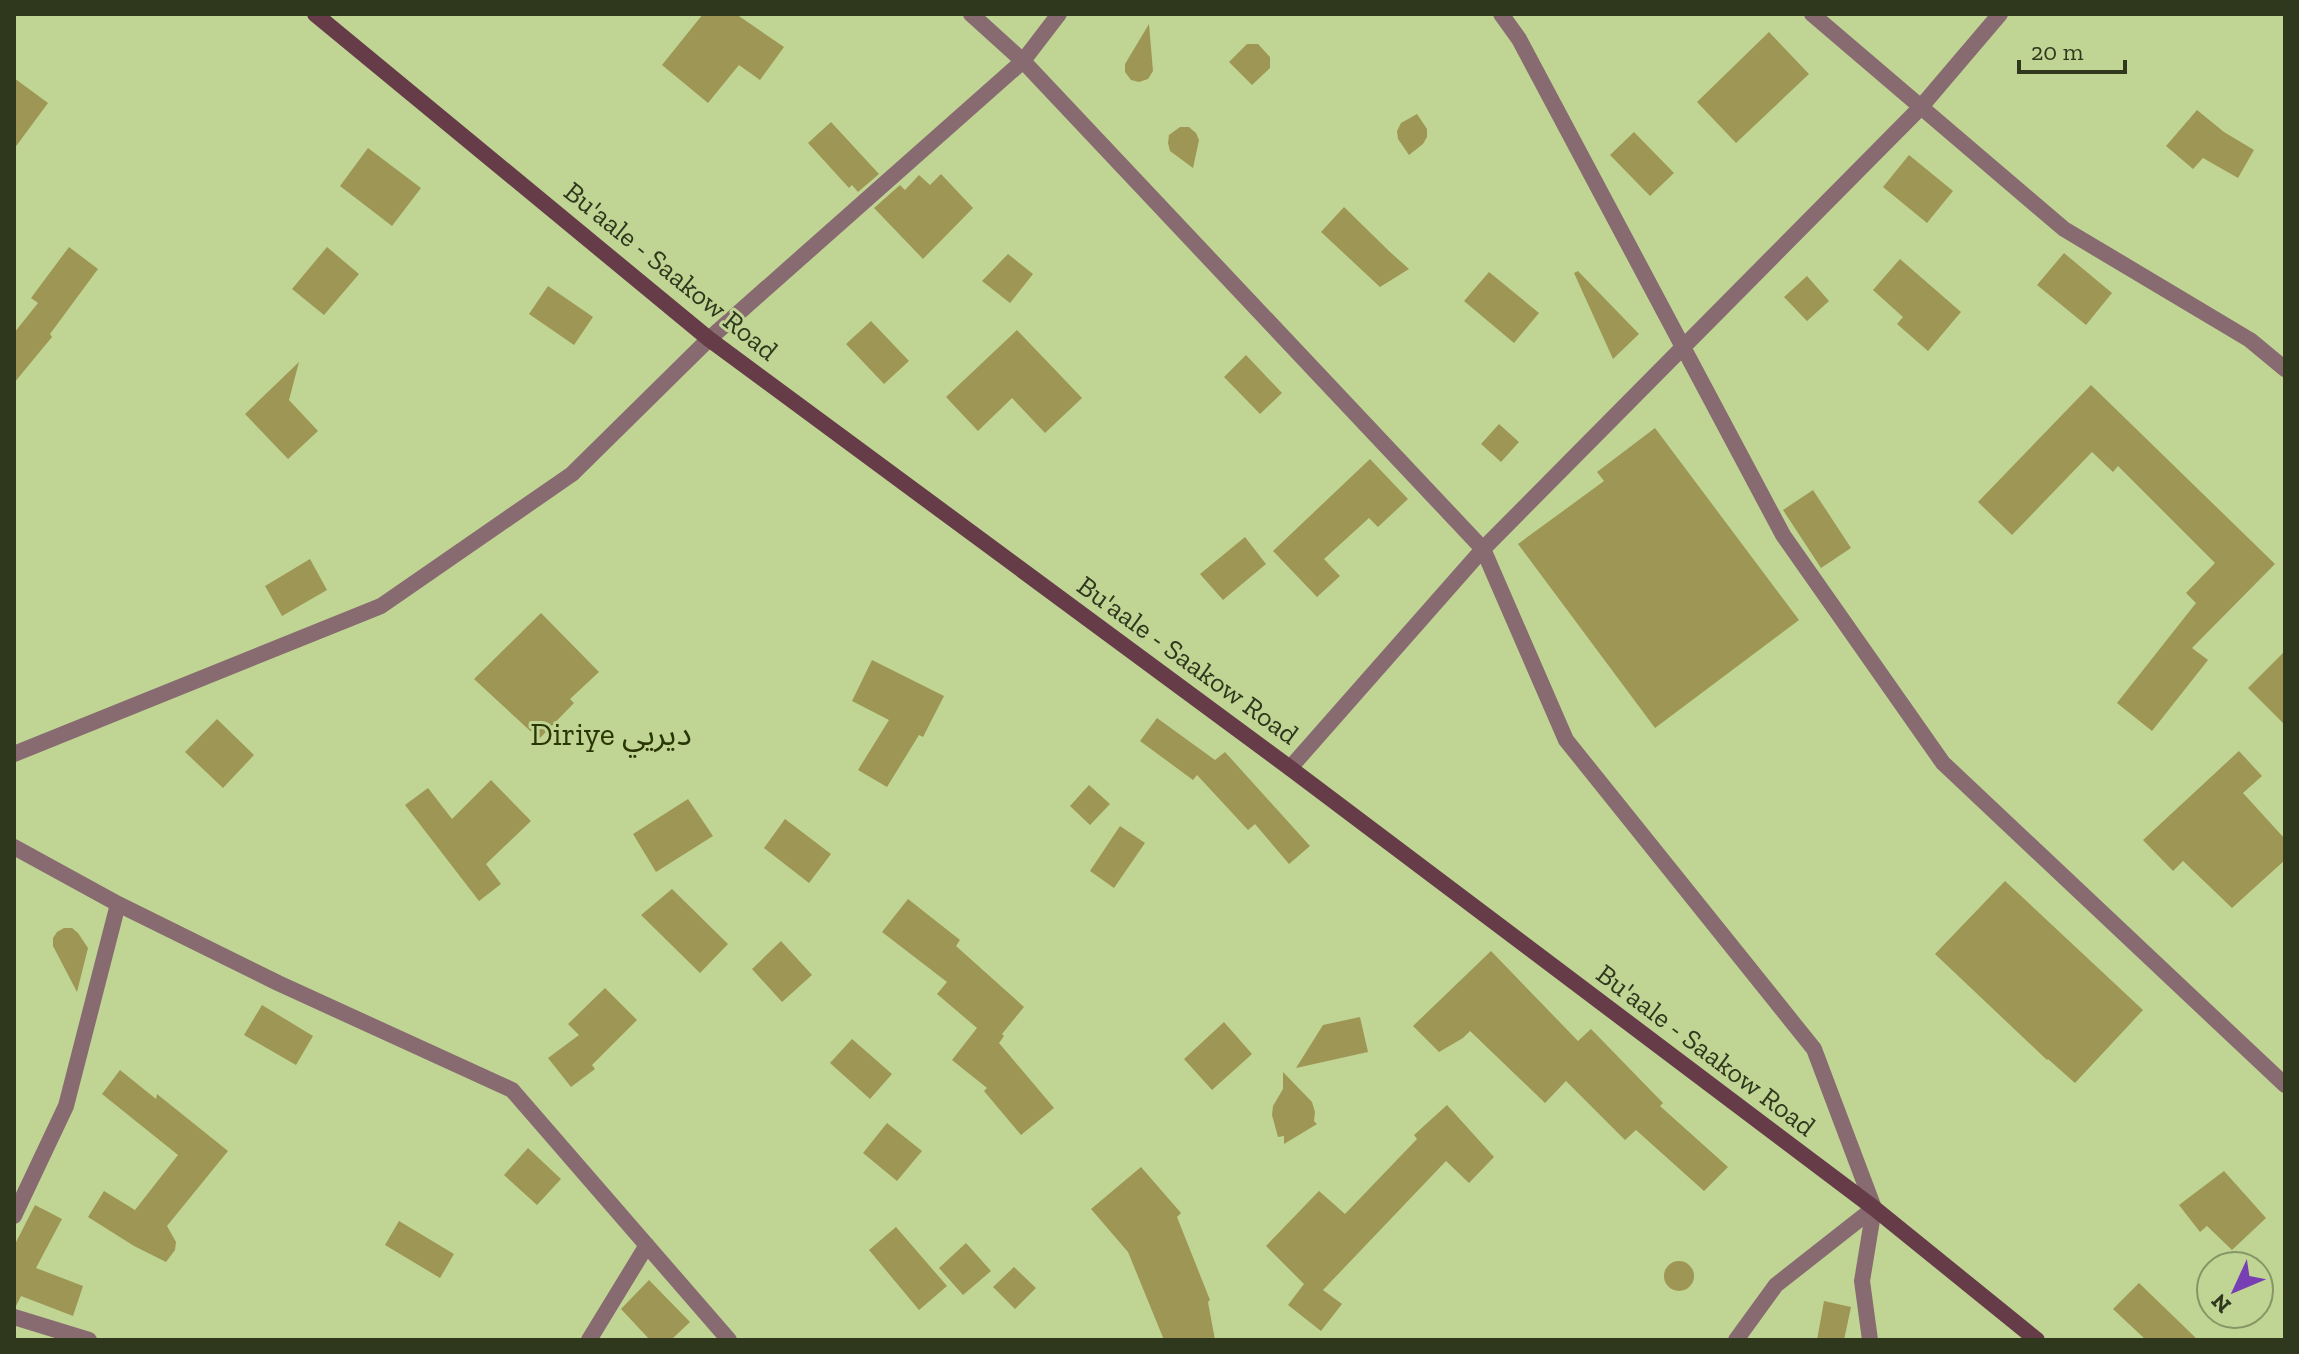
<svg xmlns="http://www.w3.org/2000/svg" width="2299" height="1354" font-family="'Zilla Slab','Noto Sans Arabic',serif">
<rect width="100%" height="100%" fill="#c0d594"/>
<path fill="#9e9654" d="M 703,14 L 736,14 L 784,47 L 760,80 L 739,65 L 708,103 L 662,65 Z
M 1149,24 L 1153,71 L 1148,79 L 1139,82 L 1131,80 L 1125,72 L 1125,64 Z
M 1769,32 L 1809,74 L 1736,143 L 1697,102 Z
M 1247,44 L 1258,44 L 1270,57 L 1270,68 L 1252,85 L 1229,62 Z
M 14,78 L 48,103 L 14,149 Z
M 2197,110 L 2224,132 L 2254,150 L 2238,178 L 2203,158 L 2193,169 L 2166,146 Z
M 1417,114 L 1427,129 L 1427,137 L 1423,144 L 1409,155 L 1398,139 L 1397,131 L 1401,123 Z
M 831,122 L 879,174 L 858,192 L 852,185 L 849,188 L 808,143 Z
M 1180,127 L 1189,127 L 1196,133 L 1199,140 L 1193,168 L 1170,151 L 1168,143 L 1169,135 Z
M 1634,132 L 1674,173 L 1650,196 L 1610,155 Z
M 368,148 L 421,188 L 392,226 L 340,186 Z
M 1909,155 L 1953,191 L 1927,223 L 1883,187 Z
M 941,174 L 973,208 L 923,259 L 874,208 L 900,185 L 905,190 L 919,175 L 930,185 Z
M 1344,207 L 1390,252 L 1409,269 L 1380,287 L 1321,232 Z
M 69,247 L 98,269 L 50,334 L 52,337 L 14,383 L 14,333 L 38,303 L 31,298 Z
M 327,247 L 359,274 L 324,315 L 292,289 Z
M 2064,253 L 2112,293 L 2086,325 L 2037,285 Z
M 1008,254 L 1033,274 L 1010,303 L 982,281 Z
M 1900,259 L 1961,312 L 1928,351 L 1897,324 L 1903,317 L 1873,290 Z
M 1578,271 L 1639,334 L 1613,359 L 1574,273 Z
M 1489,272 L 1539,313 L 1514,343 L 1464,301 Z
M 1807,276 L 1829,301 L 1807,321 L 1784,297 Z
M 548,286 L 593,317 L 574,345 L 529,314 Z
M 871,321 L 909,361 L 884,384 L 846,344 Z
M 1017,330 L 1082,398 L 1045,433 L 1012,398 L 978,431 L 946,397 Z
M 1246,355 L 1282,393 L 1260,414 L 1224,377 Z
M 299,362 L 289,400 L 318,431 L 288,459 L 245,414 Z
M 2091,385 L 2275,564 L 2192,648 L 2208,660 L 2152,731 L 2117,703 L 2196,603 L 2186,593 L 2215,563 L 2118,466 L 2113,472 L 2092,452 L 2012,535 L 1978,502 Z
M 1499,424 L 1519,442 L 1501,462 L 1481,444 Z
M 1655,428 L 1799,620 L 1655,728 L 1518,544 L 1604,481 L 1597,472 Z
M 1370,459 L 1408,499 L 1378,527 L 1369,518 L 1324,559 L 1340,576 L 1317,597 L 1273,551 Z
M 1813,490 L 1851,548 L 1821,568 L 1783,510 Z
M 1245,537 L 1266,564 L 1223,600 L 1200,574 Z
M 310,559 L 327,590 L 282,616 L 265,586 Z
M 541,613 L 599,672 L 570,699 L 574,703 L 539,739 L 474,679 Z
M 2285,651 L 2285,725 L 2248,688 Z
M 872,660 L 944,696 L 923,737 L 919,735 L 887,787 L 858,770 L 889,720 L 852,701 Z
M 1157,718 L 1215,760 L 1225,752 L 1310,846 L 1289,864 L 1255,824 L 1248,830 L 1197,775 L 1193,780 L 1140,741 Z
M 217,719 L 254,755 L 223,788 L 185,752 Z
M 2239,751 L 2262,776 L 2243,793 L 2285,839 L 2285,860 L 2232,908 L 2183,861 L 2173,871 L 2143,840 Z
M 491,780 L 531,821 L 486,864 L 501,884 L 479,901 L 405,805 L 428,788 L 452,819 Z
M 1089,785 L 1110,804 L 1090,825 L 1070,806 Z
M 688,799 L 713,836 L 656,872 L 633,834 Z
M 785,819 L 831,854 L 809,883 L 764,848 Z
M 1120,826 L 1145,843 L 1114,888 L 1090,871 Z
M 2005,881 L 2143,1010 L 2075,1083 L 2048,1059 L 2047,1060 L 1935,954 Z
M 672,889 L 728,944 L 700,973 L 641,915 Z
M 908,899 L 960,940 L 956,946 L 1024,1007 L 1002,1034 L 1004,1036 L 999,1043 L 1054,1108 L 1021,1135 L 984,1091 L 987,1088 L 952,1060 L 977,1028 L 937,994 L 947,982 L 882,932 Z
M 64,928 L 72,928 L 78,933 L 88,948 L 77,992 L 53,946 L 53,938 L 57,932 Z
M 781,941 L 812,975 L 782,1002 L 752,969 Z
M 1491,951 L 1578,1041 L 1591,1029 L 1663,1103 L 1660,1106 L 1728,1167 L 1704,1191 L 1636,1130 L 1625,1140 L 1566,1081 L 1545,1103 L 1470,1031 L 1463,1038 L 1439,1052 L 1413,1026 Z
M 605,988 L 637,1020 L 592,1065 L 595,1069 L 571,1087 L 548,1058 L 579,1035 L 568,1024 Z
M 262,1005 L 313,1036 L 296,1065 L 244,1035 Z
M 1360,1017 L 1368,1052 L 1296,1068 L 1323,1025 Z
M 1224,1022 L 1252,1054 L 1212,1090 L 1184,1059 Z
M 852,1039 L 892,1074 L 870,1099 L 830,1063 Z
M 120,1070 L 156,1099 L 157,1094 L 228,1151 L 167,1226 L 176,1242 L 175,1250 L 166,1262 L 134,1246 L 88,1217 L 104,1191 L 135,1210 L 178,1155 L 102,1094 Z
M 1283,1072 L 1312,1102 L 1315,1112 L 1314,1121 L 1317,1124 L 1284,1144 L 1284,1136 L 1278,1137 L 1272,1115 L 1273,1106 L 1283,1089 Z
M 1447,1105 L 1494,1157 L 1469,1183 L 1446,1161 L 1323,1290 L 1342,1304 L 1321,1331 L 1288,1305 L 1304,1284 L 1266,1246 L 1319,1191 L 1345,1214 L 1417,1139 L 1414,1135 Z
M 887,1123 L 922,1151 L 897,1181 L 863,1153 Z
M 528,1148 L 561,1179 L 537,1205 L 504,1175 Z
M 1141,1167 L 1181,1213 L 1177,1217 L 1210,1300 L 1208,1302 L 1215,1340 L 1164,1340 L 1128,1252 L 1091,1209 Z
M 2224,1171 L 2266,1218 L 2232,1250 L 2207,1226 L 2200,1232 L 2179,1205 Z
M 35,1205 L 62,1219 L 36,1268 L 83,1286 L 73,1316 L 21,1296 L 16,1306 L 14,1306 L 14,1246 Z
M 399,1221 L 454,1254 L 440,1278 L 385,1245 Z
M 896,1227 L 947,1286 L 919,1310 L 869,1250 Z
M 966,1243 L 991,1271 L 963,1295 L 939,1268 Z
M1664 1276a15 15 0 1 1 30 0a15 15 0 1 1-30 0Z
M 1014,1267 L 1036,1288 L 1015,1309 L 993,1287 Z
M 649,1280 L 690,1322 L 671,1340 L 650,1340 L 621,1309 Z
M 2139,1283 L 2198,1340 L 2146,1340 L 2113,1309 Z
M 1824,1301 L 1851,1307 L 1844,1340 L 1817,1340 Z"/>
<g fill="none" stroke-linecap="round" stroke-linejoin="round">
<path stroke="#886a71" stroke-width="16" d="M 971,14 L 1023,61 L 1483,549 L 1566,740 L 1814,1049 L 1874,1208 L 1862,1281 L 1870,1340
M 1501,14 L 1519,39 L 1783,535 L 1943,763 L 2285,1085
M 1812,14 L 2064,229 L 2250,340 L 2285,369
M 14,754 L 381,606 L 572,474 L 709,339 L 1023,61 L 1059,14
M 1290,768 L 1483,549 L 1920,108 L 2000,14
M 14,847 L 118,904 L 278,983 L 512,1090 L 729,1340
M 14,1216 L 66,1106 L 118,904
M 14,1317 L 89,1340
M 589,1340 L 647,1245
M 1736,1340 L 1776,1285 L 1874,1208"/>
<path stroke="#653c48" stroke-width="16" d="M 315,14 L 709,339 L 1290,768 L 1874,1208 L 2037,1340"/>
</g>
<g text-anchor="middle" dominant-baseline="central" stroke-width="6" stroke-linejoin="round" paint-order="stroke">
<g font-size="28" fill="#2f371d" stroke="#c0d594">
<text transform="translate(671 271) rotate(39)">Bu'aale - Saakow Road</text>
<text transform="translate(1188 660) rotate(36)">Bu'aale - Saakow Road</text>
<text transform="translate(1706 1050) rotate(37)">Bu'aale - Saakow Road</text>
</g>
<g font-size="32" fill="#2b3605" stroke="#c0d594">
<text x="611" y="734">Diriye ديريي</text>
</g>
</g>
<rect width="2299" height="1354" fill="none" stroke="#2f371d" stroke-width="32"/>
<g transform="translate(2235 1290) rotate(226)"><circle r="38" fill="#c0d594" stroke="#869664" stroke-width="2"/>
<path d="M0-6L14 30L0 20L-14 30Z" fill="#783fb5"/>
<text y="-12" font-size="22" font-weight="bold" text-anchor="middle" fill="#2f371d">N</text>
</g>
<path d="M2019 60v12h106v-12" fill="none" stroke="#2f371d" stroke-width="4"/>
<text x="2031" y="60" font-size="24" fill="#2f371d" stroke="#c0d594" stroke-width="6" paint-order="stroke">20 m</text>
</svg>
